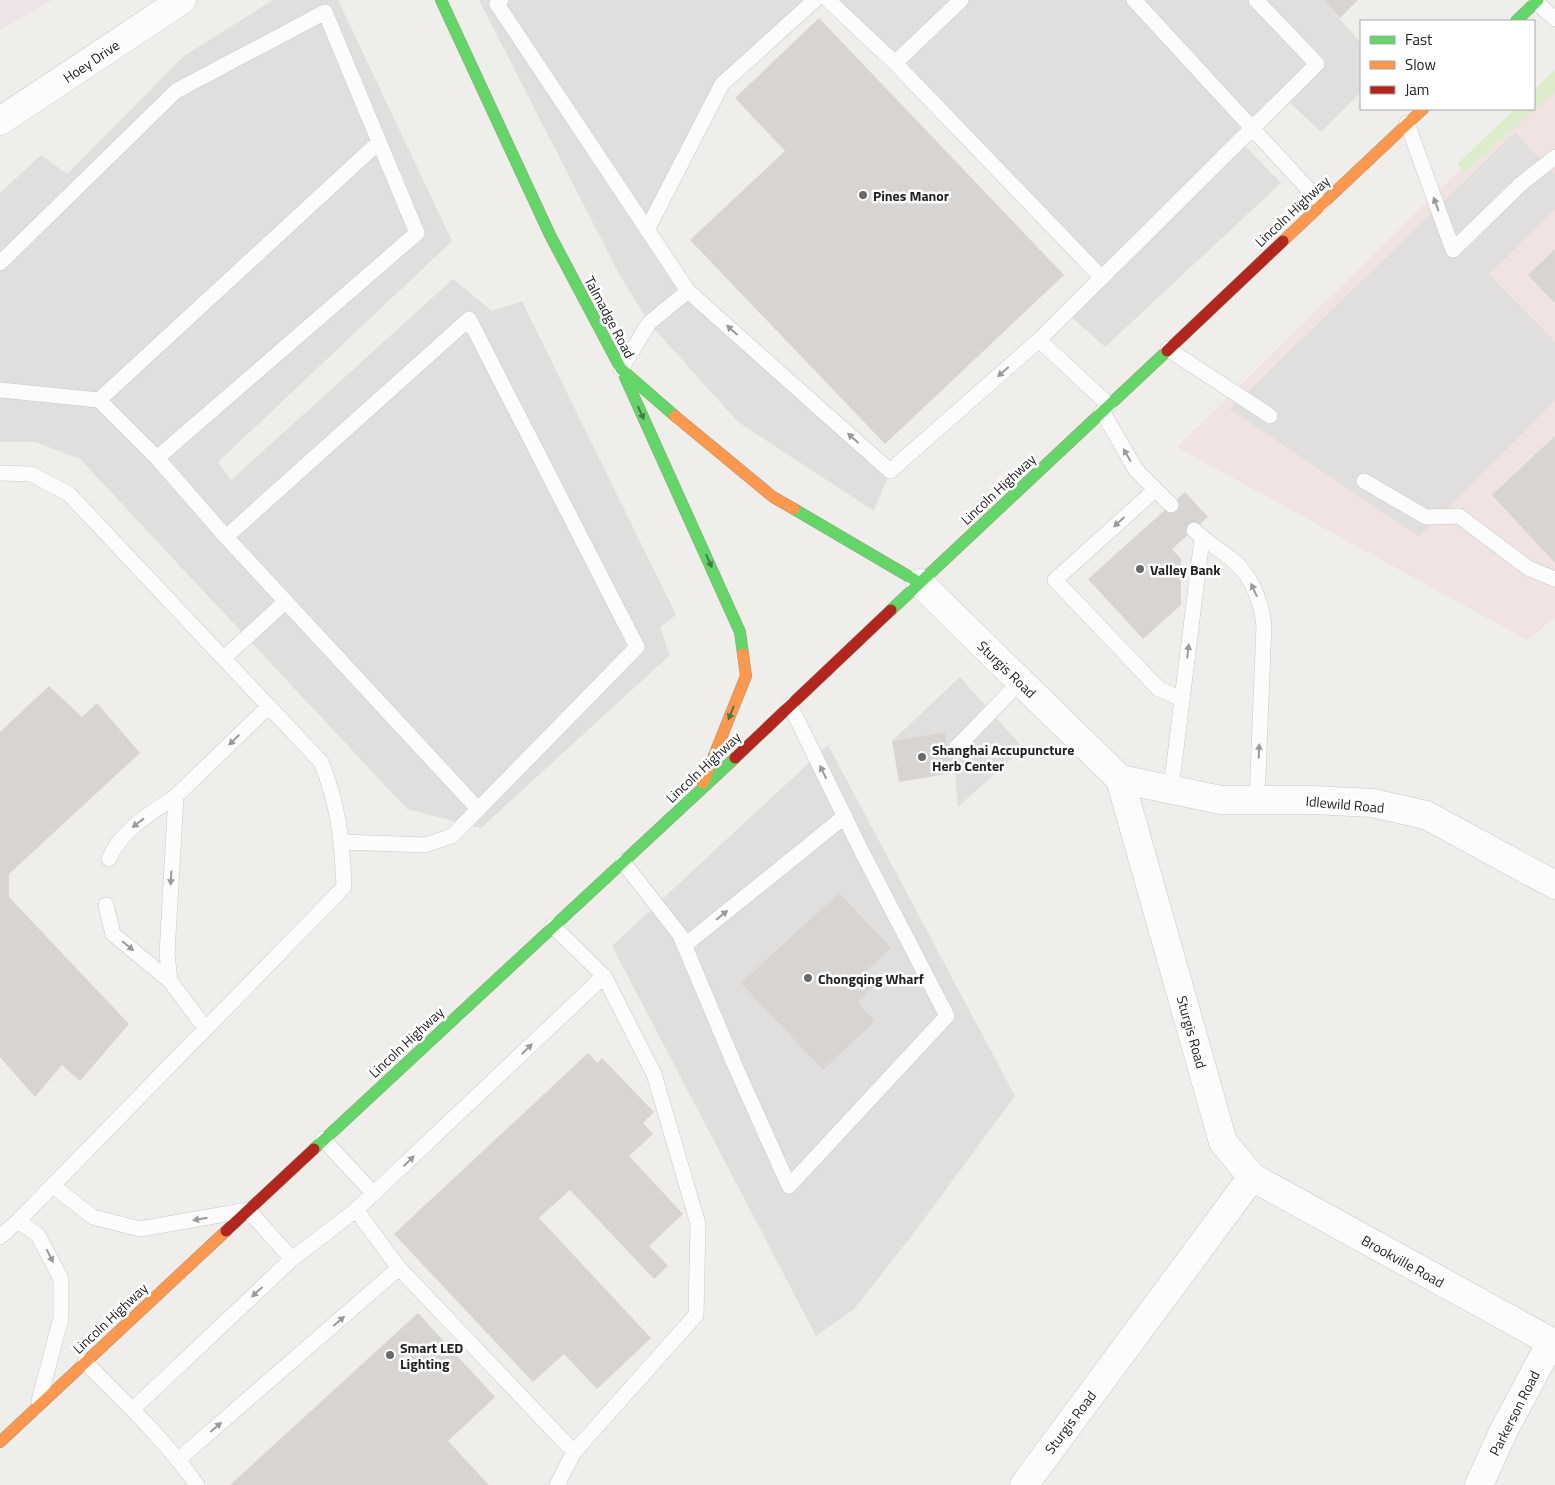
<svg xmlns="http://www.w3.org/2000/svg" width="1555" height="1485" font-family="'Titillium Web',sans-serif">
<rect width="100%" height="100%" fill="#f0eeeb"/>
<path fill="#f1e3e1" d="M 1555,77 L 1555,618 L 1527,640 L 1177,447 L 1522,109 L 1534,109 Z"/>
<path fill="#ede4e9" d="M 0,0 L 52,0 L 0,30 Z"/>
<path fill="#ddeccb" d="M 1555,70 L 1555,95 L 1553,93 L 1464,174 L 1457,164 L 1515,109 L 1534,109 L 1534,90 Z"/>
<path fill="#e0dfde" d="M 273,0 L 338,0 L 452,241 L 218,462 L 231,480 L 453,279 L 492,311 L 522,301 L 676,615 L 660,627 L 670,655 L 481,828 L 407,809 L 80,459 L 35,442 L 0,442 L 0,193 L 41,155 L 67,174 L 184,56 Z
M 479,0 L 815,0 L 722,84 L 647,230 L 688,291 L 890,471 L 874,511 L 738,422 L 649,323 L 618,272 Z
M 828,0 L 1323,0 L 1361,43 L 1361,92 L 1321,132 L 1284,97 L 1240,141 L 1281,183 L 1105,347 L 1067,313 L 1102,278 Z
M 1515,132 L 1555,175 L 1555,209 L 1489,274 L 1555,342 L 1555,400 L 1419,537 L 1230,409 Z
M 960,677 L 1023,748 L 958,807 L 955,775 L 952,773 L 945,732 L 892,741 Z
M 828,745 L 1015,1096 L 910,1238 L 854,1309 L 816,1336 L 612,946 Z"/>
<path fill="#d7d4d2" d="M 1323,0 L 1358,0 L 1340,18 Z
M 819,18 L 1064,275 L 885,444 L 690,240 L 785,151 L 735,98 Z
M 1555,249 L 1555,303 L 1528,275 Z
M 1555,436 L 1555,563 L 1492,495 Z
M 1185,492 L 1208,517 L 1172,549 L 1181,559 L 1181,605 L 1143,639 L 1088,579 Z
M 49,686 L 82,717 L 97,703 L 140,753 L 9,874 L 9,897 L 129,1024 L 80,1081 L 62,1065 L 35,1097 L 0,1057 L 0,732 Z
M 945,732 L 952,773 L 899,782 L 892,741 Z
M 839,893 L 891,948 L 864,973 L 875,985 L 857,1002 L 875,1021 L 823,1070 L 741,983 Z
M 588,1053 L 597,1063 L 602,1058 L 654,1112 L 643,1123 L 653,1134 L 629,1156 L 683,1214 L 649,1246 L 668,1266 L 654,1279 L 570,1190 L 539,1218 L 651,1338 L 597,1389 L 564,1354 L 533,1382 L 394,1234 Z
M 418,1313 L 495,1397 L 448,1441 L 489,1485 L 230,1485 Z"/>
<g fill="none" stroke-linecap="round" stroke-linejoin="round">
<defs>
<path id="lane" d="M 501,0 L 497,4 L 688,291 L 649,323 L 621,369
M 828,0 L 895,63 L 961,0
M 1134,0 L 1322,204
M 1536,2 L 1555,19
M 895,63 L 1102,278
M 1407,123 L 1453,250 L 1521,184 L 1555,157
M 647,230 L 722,84 L 815,0
M 0,263 L 176,91 L 325,12 L 417,233 L 157,458
M 688,291 L 890,471 L 1039,340 L 1317,64 L 1256,0
M 1039,340 L 1109,405
M 1168,349 L 1270,416
M 0,390 L 99,400 L 157,458 L 226,537 L 478,809
M 99,400 L 379,142
M 1102,411 L 1136,470 L 1171,505
M 0,473 L 31,474 L 69,494 L 321,762 C 339,806 342,841 344,887 L 18,1221 L 0,1237
M 1364,481 L 1426,517 L 1459,516 L 1528,568 L 1555,579
M 1155,490 L 1055,580 L 1159,689 L 1182,699
M 1194,530 C 1205,541 1218,548 1230,558 C 1251,574 1261,600 1264,625 L 1257,800
M 226,537 L 469,319 L 637,647 L 452,836 L 425,845 L 342,842
M 224,658 L 285,602
M 956,748 L 1020,682
M 1171,789 L 1202,538
M 109,859 C 121,830 150,814 176,796
M 623,862 L 680,935 L 736,1068 L 789,1186 L 947,1016 L 862,852 L 790,705
M 106,905 L 113,934 L 170,981
M 553,926 L 604,976 L 356,1210 L 399,1268 L 574,1452 L 696,1315 L 698,1224 L 654,1074 L 604,976
M 684,946 L 845,816
M 206,1029 L 170,981 L 167,954 L 176,796 L 269,706
M 323,1139 L 374,1194
M 53,1186 L 93,1217 L 140,1229 L 248,1210 L 292,1259
M 18,1221 L 38,1235 L 61,1279 L 61,1318 L 39,1401
M 85,1362 C 124,1401 165,1440 197,1485
M 133,1409 L 292,1259 L 356,1210
M 179,1459 L 399,1268
M 557,1485 L 574,1452"/>
<path id="street" d="M 0,121 L 182,0
M 920,583 L 1120,779 L 1223,1142 L 1252,1177 L 1555,1344
M 1120,779 L 1221,800 L 1313,800 L 1372,803 L 1426,815 L 1555,885
M 1024,1485 L 1252,1177
M 1479,1485 L 1503,1432 L 1551,1342"/>
<path id="fast" d="M 441,0 L 550,235 L 621,369 L 675,416
M 1516,21 L 1538,0
M 625,377 L 740,632 L 743,654
M 794,509 L 920,583
M 891,610 L 1167,351
M 314,1149 L 735,758"/>
<path id="slow" d="M 1283,241 L 1423,109
M 675,416 L 773,497 L 794,509
M 703,783 L 746,676 L 743,654
M 0,1442 L 226,1231"/>
<path id="jam" d="M 1167,351 L 1283,241
M 735,758 L 891,610
M 226,1231 L 314,1149"/>
</defs>
<use href="#lane" stroke="#c9c8c7" stroke-width="16"/>
<use href="#street" stroke="#c9c8c7" stroke-width="29"/>
<use href="#fast" stroke="#999a82" stroke-width="12"/>
<use href="#slow" stroke="#999a82" stroke-width="12"/>
<use href="#jam" stroke="#999a82" stroke-width="12"/>
<use href="#lane" stroke="#fdfcfc" stroke-width="15"/>
<use href="#street" stroke="#fdfcfc" stroke-width="28"/>
<use href="#fast" stroke="#63d668" stroke-width="11"/>
<use href="#slow" stroke="#ff974d" stroke-width="11"/>
<use href="#jam" stroke="#b3261e" stroke-width="11"/>
</g>
<defs><path id="oneway-solid" d="M-6-.8H1V-3.2L6.5 0L1 3.2V.8H-6Z" transform="scale(1.25)"/></defs>
<g fill="#9a9a9a">
<use href="#oneway-solid" transform="translate(1436 204) rotate(-110)"/>
<use href="#oneway-solid" transform="translate(732 330) rotate(-138)"/>
<use href="#oneway-solid" transform="translate(1003 372) rotate(139)"/>
<use href="#oneway-solid" transform="translate(853 438) rotate(-138)"/>
<use href="#oneway-solid" transform="translate(1127 455) rotate(-120)"/>
<use href="#oneway-solid" transform="translate(1119 522) rotate(138)"/>
<use href="#oneway-solid" transform="translate(1254 590) rotate(-114)"/>
<use href="#oneway-solid" transform="translate(1188 651) rotate(-83)"/>
<use href="#oneway-solid" transform="translate(234 740) rotate(136)"/>
<use href="#oneway-solid" transform="translate(1259 751) rotate(-88)"/>
<use href="#oneway-solid" transform="translate(823 772) rotate(-116)"/>
<use href="#oneway-solid" transform="translate(138 823) rotate(142)"/>
<use href="#oneway-solid" transform="translate(171 878) rotate(93)"/>
<use href="#oneway-solid" transform="translate(722 915) rotate(-39)"/>
<use href="#oneway-solid" transform="translate(128 946) rotate(40)"/>
<use href="#oneway-solid" transform="translate(527 1049) rotate(-44)"/>
<use href="#oneway-solid" transform="translate(409 1161) rotate(-44)"/>
<use href="#oneway-solid" transform="translate(200 1219) rotate(170)"/>
<use href="#oneway-solid" transform="translate(50 1256) rotate(63)"/>
<use href="#oneway-solid" transform="translate(257 1292) rotate(137)"/>
<use href="#oneway-solid" transform="translate(339 1321) rotate(-41)"/>
<use href="#oneway-solid" transform="translate(216 1427) rotate(-41)"/>
</g>
<g fill="#427c45">
<use href="#oneway-solid" transform="translate(641 413) rotate(65)"/>
<use href="#oneway-solid" transform="translate(709 561) rotate(66)"/>
<use href="#oneway-solid" transform="translate(731 713) rotate(112)"/>
</g>
<g fill="#6a6968" stroke="#fff" stroke-width="2">
<circle cx="863" cy="195" r="5"/>
<circle cx="1140" cy="569" r="5"/>
<circle cx="922" cy="757" r="5"/>
<circle cx="808" cy="978" r="5"/>
<circle cx="390" cy="1355" r="5"/>
</g>
<g text-anchor="middle" dominant-baseline="central" stroke-width="5" stroke-linejoin="round" paint-order="stroke">
<g font-size="14" fill="#222" stroke="#fff">
<text transform="translate(91 61) rotate(-34)">Hoey Drive</text>
<text transform="translate(1292 211) rotate(-43)">Lincoln Highway</text>
<text transform="translate(610 317) rotate(62)">Talmadge Road</text>
<text transform="translate(998 489) rotate(-43)">Lincoln Highway</text>
<text transform="translate(1007 669) rotate(44)">Sturgis Road</text>
<text transform="translate(703 767) rotate(-43)">Lincoln Highway</text>
<text transform="translate(1345 804) rotate(5)">Idlewild Road</text>
<text transform="translate(1192 1032) rotate(74)">Sturgis Road</text>
<text transform="translate(406 1042) rotate(-43)">Lincoln Highway</text>
<text transform="translate(1403 1261) rotate(29)">Brookville Road</text>
<text transform="translate(110 1318) rotate(-43)">Lincoln Highway</text>
<text transform="translate(1514 1413) rotate(-63)">Parkerson Road</text>
<text transform="translate(1070 1422) rotate(-53)">Sturgis Road</text>
</g>
<g font-size="14" font-weight="bold" fill="#222" stroke="#fff" text-anchor="start">
<text x="873" y="195">Pines Manor</text>
<text x="1150" y="569">Valley Bank</text>
<text x="932" y="749">Shanghai Accupuncture<tspan x="932" dy="16">Herb Center</tspan></text>
<text x="818" y="978">Chongqing Wharf</text>
<text x="400" y="1347">Smart LED<tspan x="400" dy="16">Lighting</tspan></text>
</g>
</g>
<rect x="1360" y="20" width="175" height="90" fill="#ffffff" stroke="#a7a7a7"/>
<rect x="1370" y="36" width="25" height="8" fill="#63d668" stroke="#a7a7a7"/>
<text x="1405" y="45" font-size="15" fill="#222222">Fast</text>
<rect x="1370" y="61" width="25" height="8" fill="#ff974d" stroke="#a7a7a7"/>
<text x="1405" y="70" font-size="15" fill="#222222">Slow</text>
<rect x="1370" y="86" width="25" height="8" fill="#b3261e" stroke="#a7a7a7"/>
<text x="1405" y="95" font-size="15" fill="#222222">Jam</text>
</svg>
